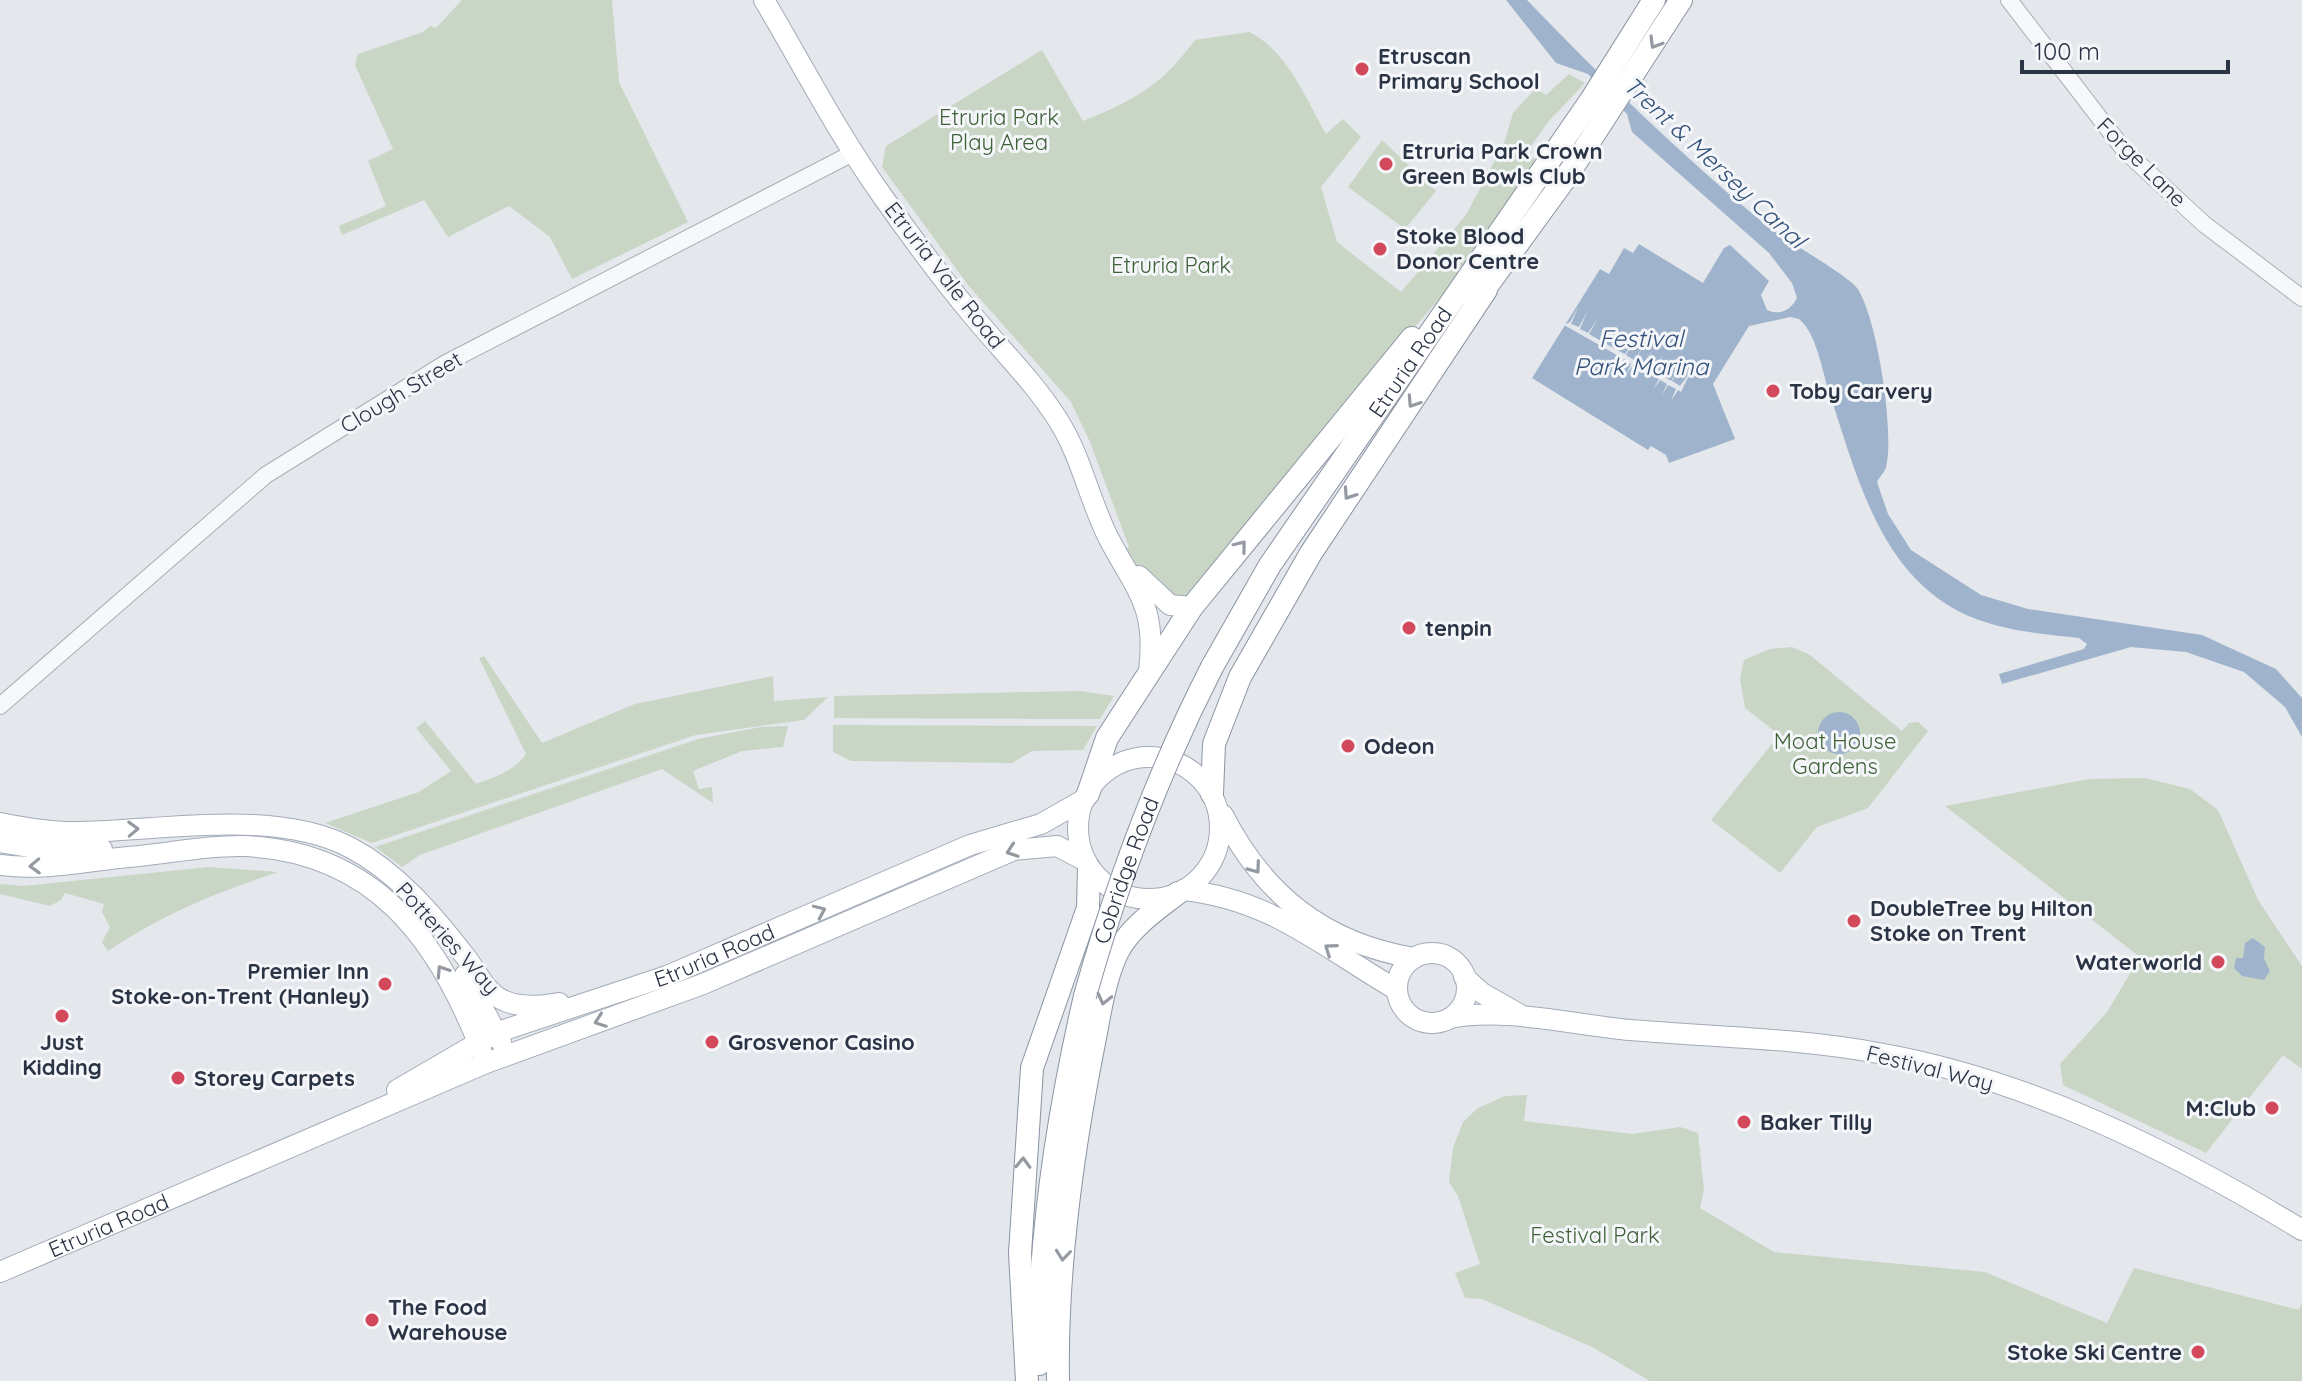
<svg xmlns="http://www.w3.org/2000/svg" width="2302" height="1381" font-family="Quicksand,sans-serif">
<rect width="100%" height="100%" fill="#e4e7ec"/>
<path fill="#c9d6c5" d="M 462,0 L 612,0 L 619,82 L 688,222 L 572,279 L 550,237 L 509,206 L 448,237 L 424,200 L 342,235 L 339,226 L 386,206 L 368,161 L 393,149 L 355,65 L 358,54 L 423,32 L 430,26 L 436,28 Z
M 1249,32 C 1287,50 1306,99 1326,134 L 1343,119 L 1361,137 L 1321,187 L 1337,242 L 1401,292 L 1466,215 L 1504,143 L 1513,113 L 1535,89 L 1546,95 L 1569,74 L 1585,83 L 1549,121 L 1525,154 L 1537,160 L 1521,190 L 1443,294 L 1192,592 L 1175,600 L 1117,553 L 1129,547 L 1090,442 L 1071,402 L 968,285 L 882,167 L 886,146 L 1042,50 L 1083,121 C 1136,99 1160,87 1195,40 Z
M 1382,140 L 1436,191 L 1405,229 L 1348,187 Z
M 1792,647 L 1810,655 L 1902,731 L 1909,723 L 1918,722 L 1928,731 L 1868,808 L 1817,827 L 1780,873 L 1711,820 L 1779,735 L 1745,708 L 1740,678 L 1744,660 L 1770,649 Z
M 484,656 L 542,743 L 635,704 L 773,676 L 774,701 L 828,697 L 804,720 L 696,735 L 372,843 L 325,823 L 419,792 L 451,771 L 416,728 L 425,721 L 476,784 C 495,777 514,771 526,754 L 479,658 Z
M 1080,691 L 1114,696 L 1100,719 L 834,718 L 834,696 Z
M 833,725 L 1097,726 L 1083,750 L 1032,751 L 1012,763 L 851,761 L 833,752 Z
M 788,726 L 783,747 L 742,751 L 693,771 L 699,789 L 712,787 L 713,803 L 662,769 L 420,855 L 402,867 L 375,847 L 698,739 L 761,727 Z
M 2145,778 L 2190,789 L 2218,810 L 2258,900 L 2302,966 L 2302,1069 L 2283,1055 L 2206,1153 L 2063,1085 L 2060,1064 L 2107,1012 L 2140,957 L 1945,806 L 2089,779 Z
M 209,867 L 278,872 C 213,894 166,913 108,951 L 102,942 L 110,927 L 102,912 L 104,904 L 65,893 L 61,900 L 50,906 L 0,894 L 0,884 L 23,886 Z
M 1527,1095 L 1524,1121 L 1632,1134 L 1680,1127 L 1698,1133 L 1704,1190 L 1700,1208 L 1774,1252 L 1985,1272 L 2107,1323 L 2134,1268 L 2299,1310 L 2302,1302 L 2302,1381 L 1650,1381 L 1592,1347 L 1482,1299 L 1465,1298 L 1455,1273 L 1480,1264 L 1458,1196 L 1449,1182 L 1453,1148 L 1463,1122 L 1478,1108 L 1505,1096 Z"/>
<path fill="#9fb4cc" d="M 1506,0 L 1527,0 C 1603,79 1682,156 1767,226 C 1785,240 1849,276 1857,288 C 1877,316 1895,434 1886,467 C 1885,472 1879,477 1877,482 L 1888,514 L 1911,550 L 1981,595 L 2028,609 L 2202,635 L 2276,669 L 2302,698 L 2302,737 L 2285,707 L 2244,672 L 2186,652 L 2131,647 L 2002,684 L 1999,674 L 2084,649 L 2087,644 L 2079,638 C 2039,634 1996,630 1960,612 C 1878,570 1856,472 1829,392 C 1822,371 1817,334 1799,319 L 1790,317 L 1749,326 L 1713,384 L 1735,439 L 1669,463 L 1666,455 L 1651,446 L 1648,450 L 1532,378 L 1600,269 L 1609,274 L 1624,248 L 1633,253 L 1639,244 L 1703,283 L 1724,248 L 1730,245 L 1769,281 L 1761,295 L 1767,310 C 1780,316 1791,310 1797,298 L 1792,283 L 1769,253 L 1632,132 L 1627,114 L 1588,74 L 1556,63 Z
M1818 733a21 21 0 1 1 42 0a21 21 0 1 1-42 0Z
M 2253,938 L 2265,947 L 2264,959 L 2270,971 L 2264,980 L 2242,976 L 2234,968 L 2236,958 L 2243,958 L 2245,943 Z"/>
<path fill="#e4e7ec" d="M 1578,307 L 1571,324 L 1579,327 L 1587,312 L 1580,329 L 1588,333 L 1598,318 L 1589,334 L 1615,349 L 1626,334 L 1617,350 L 1625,354 L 1635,340 L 1626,355 L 1634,360 L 1644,345 L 1635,360 L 1642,365 L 1653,350 L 1644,365 L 1652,370 L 1663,355 L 1654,371 L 1662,375 L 1672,361 L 1663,376 L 1671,381 L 1681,366 L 1672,381 L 1680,386 L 1691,371 L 1681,392 L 1678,390 L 1671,401 L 1676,389 L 1668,385 L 1662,395 L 1667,384 L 1660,380 L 1653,390 L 1659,379 L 1641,369 L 1634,380 L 1640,368 L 1633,365 L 1626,375 L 1631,364 L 1624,359 L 1616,369 L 1622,358 L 1564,325 L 1570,322 Z"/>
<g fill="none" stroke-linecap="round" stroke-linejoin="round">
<defs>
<path id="minor" d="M 2009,0 L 2125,151 L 2204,224 L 2302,298
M 0,706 L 266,475 L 446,363 L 853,153"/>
<g id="major">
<path d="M 764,0 C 803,66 838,134 883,197 C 912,238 942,279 974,317 C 1003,352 1034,382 1058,420 C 1081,456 1089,499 1108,537 C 1136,591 1157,605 1149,671"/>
<path d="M 1139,576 L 1170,605 L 1192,607"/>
<circle cx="1149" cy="828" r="71"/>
<path d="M 1223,815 C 1264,895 1324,943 1414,958"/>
<path d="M 0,823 C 24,828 48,832 73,832 C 156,832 274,807 351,848 C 397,872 433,915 465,956 C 478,972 485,993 505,1001 C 521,1008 542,1006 559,1003"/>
<path d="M 0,842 L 41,849 L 102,849"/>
<path d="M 0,865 C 42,871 86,861 128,857 C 165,854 206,845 243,846 C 373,851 437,937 481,1050"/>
<path d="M 1183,890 C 1271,899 1323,947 1397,990"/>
<circle cx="1432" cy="988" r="35"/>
<path d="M 465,975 L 501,1042"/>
<path d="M 1464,977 L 1482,993 L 1519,1014"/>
<path d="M 1450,1018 C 1503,1007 1575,1025 1630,1030 C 1713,1037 1797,1038 1878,1053 C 2028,1079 2174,1152 2302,1230"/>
<path id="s1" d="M 397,1090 L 495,1033 L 667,976 L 970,845 L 1041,824 L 1085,799"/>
<path id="s2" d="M 0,1272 L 486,1063 L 703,984 L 1014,850 L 1057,846 L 1086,861"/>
</g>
<g id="highway">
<path d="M 1476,301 L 1567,176 L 1681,0"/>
<path id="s3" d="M 1212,667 L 1270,565 L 1591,100 L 1654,0"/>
<path d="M 1088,794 L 1107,738 L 1192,607 L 1412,338"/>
<path d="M 1212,794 L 1214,744 L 1240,677 L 1311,553 L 1486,290"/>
<path d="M 1039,1364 C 1038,1239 1057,1117 1085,996"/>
<path d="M 1027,1381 L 1020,1253 L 1032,1068 L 1088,908 L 1089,868"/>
<path d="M 1058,1381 C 1056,1271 1071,1161 1092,1053 C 1099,1020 1103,983 1117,953 C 1130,927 1156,910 1178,893"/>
</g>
</defs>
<use href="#minor" stroke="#a9aeb7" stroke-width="18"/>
<use href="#major" stroke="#a3abb8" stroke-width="22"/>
<use href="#highway" stroke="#8b94a3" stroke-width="24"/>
<use href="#minor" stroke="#f7f8fa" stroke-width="16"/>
<use href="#major" stroke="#fff" stroke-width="20"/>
<use href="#highway" stroke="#fff" stroke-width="22"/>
<defs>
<g id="highway-bridge">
<path id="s4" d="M 1085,996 C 1117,882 1158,773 1212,667"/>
</g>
</defs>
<use href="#highway-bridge" stroke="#8b94a3" stroke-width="24" stroke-linecap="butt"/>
<use href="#highway-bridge" stroke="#fff" stroke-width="22"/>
</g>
<defs><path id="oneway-chevron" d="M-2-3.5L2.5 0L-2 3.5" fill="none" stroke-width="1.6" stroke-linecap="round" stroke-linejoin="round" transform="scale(2)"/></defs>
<g stroke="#959aa2">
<use href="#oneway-chevron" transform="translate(1655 43) rotate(121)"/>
<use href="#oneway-chevron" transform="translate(1413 402) rotate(123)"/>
<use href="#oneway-chevron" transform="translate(1349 494) rotate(124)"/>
<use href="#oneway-chevron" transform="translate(1241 546) rotate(-51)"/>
<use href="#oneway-chevron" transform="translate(133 829) rotate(-2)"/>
<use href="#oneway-chevron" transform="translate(1012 851) rotate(161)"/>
<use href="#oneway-chevron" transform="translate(35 866) rotate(178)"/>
<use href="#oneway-chevron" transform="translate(1255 868) rotate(54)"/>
<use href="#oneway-chevron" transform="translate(820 911) rotate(-24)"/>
<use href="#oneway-chevron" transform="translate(1330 949) rotate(-145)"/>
<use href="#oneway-chevron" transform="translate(442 971) rotate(-123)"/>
<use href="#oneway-chevron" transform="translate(1104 999) rotate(103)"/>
<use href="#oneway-chevron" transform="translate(600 1021) rotate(160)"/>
<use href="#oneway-chevron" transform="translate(1023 1163) rotate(-88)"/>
<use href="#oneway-chevron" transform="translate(1063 1255) rotate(96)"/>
</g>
<g fill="#d1495b" stroke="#f4f6f9" stroke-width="3">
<circle cx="1362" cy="69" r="8"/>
<circle cx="1386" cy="164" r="8"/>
<circle cx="1380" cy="249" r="8"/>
<circle cx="1773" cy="391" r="8"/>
<circle cx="1409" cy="628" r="8"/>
<circle cx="1348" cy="746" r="8"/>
<circle cx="1854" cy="921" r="8"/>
<circle cx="2218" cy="962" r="8"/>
<circle cx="385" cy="984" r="8"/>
<circle cx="62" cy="1016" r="8"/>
<circle cx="712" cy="1042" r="8"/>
<circle cx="178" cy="1078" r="8"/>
<circle cx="2272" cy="1108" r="8"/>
<circle cx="1744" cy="1122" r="8"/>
<circle cx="372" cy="1320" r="8"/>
<circle cx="2198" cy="1352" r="8"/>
</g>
<g text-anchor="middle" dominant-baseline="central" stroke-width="6" stroke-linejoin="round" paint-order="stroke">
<g font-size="22" font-weight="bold" fill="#2b3445" stroke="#f4f6f9" text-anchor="start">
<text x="1378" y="56">Etruscan<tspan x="1378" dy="25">Primary School</tspan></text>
<text x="1402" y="151">Etruria Park Crown<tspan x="1402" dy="25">Green Bowls Club</tspan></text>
<text x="1396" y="236">Stoke Blood<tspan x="1396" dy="25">Donor Centre</tspan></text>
<text x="1789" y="391">Toby Carvery</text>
<text x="1425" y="628">tenpin</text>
<text x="1364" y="746">Odeon</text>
<text x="1870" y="908">DoubleTree by Hilton<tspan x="1870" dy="25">Stoke on Trent</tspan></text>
<text x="2202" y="962" text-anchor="end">Waterworld</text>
<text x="369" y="971" text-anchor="end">Premier Inn<tspan x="369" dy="25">Stoke-on-Trent (Hanley)</tspan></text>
<text x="62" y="1042" text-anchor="middle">Just<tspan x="62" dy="25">Kidding</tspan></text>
<text x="728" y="1042">Grosvenor Casino</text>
<text x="194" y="1078">Storey Carpets</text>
<text x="2256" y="1108" text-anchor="end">M:Club</text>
<text x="1760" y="1122">Baker Tilly</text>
<text x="388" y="1307">The Food<tspan x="388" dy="25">Warehouse</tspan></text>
<text x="2182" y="1352" text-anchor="end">Stoke Ski Centre</text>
</g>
<g font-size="22" fill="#3f6138" stroke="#f4f6f9">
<text x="999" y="117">Etruria Park<tspan x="999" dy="25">Play Area</tspan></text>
<text x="1171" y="265">Etruria Park</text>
<text x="1835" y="741">Moat House<tspan x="1835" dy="25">Gardens</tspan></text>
<text x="1595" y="1235">Festival Park</text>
</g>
<g font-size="22" fill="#2b3445" stroke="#f4f6f9">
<text transform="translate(2142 162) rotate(45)">Forge Lane</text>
<text transform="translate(945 275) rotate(52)">Etruria Vale Road</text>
<text stroke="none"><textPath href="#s3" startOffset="364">Etruria Road</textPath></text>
<text transform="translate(401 392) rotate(-31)">Clough Street</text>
<text stroke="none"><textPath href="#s4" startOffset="132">Cobridge Road</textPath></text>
<text transform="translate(448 938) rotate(48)">Potteries Way</text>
<text stroke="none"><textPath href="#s1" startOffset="346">Etruria Road</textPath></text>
<text transform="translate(1930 1068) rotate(14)">Festival Way</text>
<text stroke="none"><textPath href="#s2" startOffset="118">Etruria Road</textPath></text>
</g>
<g font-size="24" font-style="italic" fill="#34527a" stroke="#f4f6f9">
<text transform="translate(1715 162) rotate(43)">Trent &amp; Mersey Canal</text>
<text x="1641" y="338">Festival<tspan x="1641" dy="28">Park Marina</tspan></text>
</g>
</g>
<path d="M2022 60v12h206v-12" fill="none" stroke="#2b3445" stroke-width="4"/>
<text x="2034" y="60" font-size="24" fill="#2b3445" stroke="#f4f6f9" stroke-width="6" paint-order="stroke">100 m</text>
</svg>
